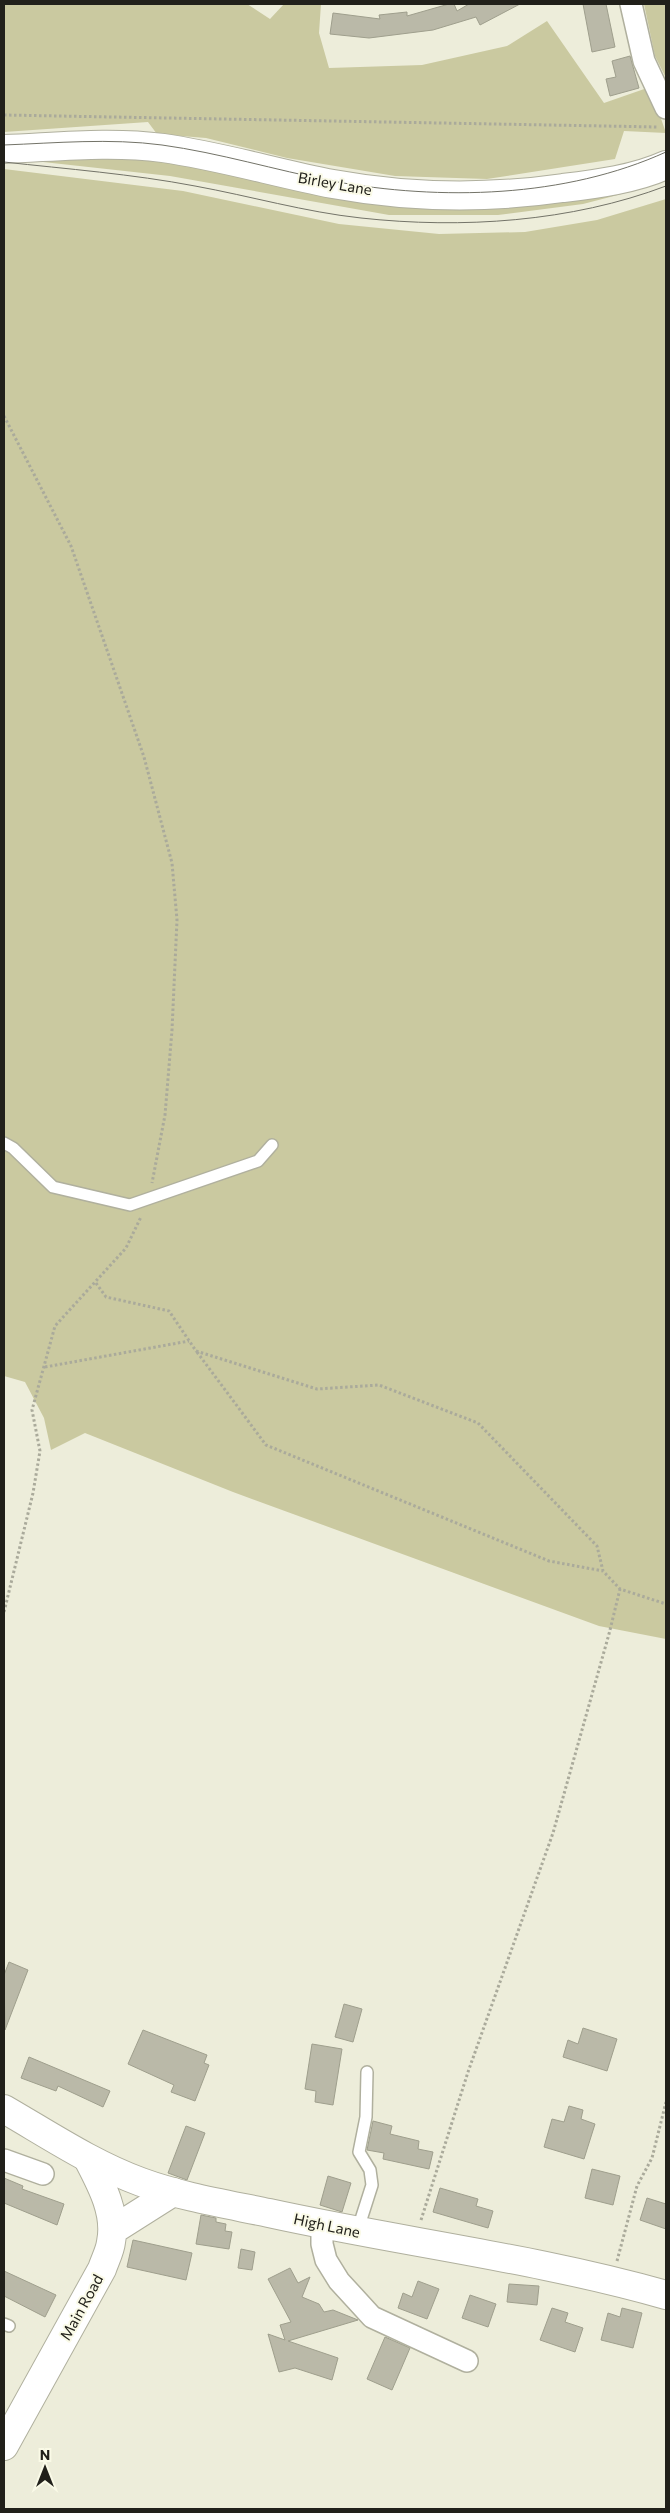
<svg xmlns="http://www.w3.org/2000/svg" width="670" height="2513" font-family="Commissioner,sans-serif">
<rect width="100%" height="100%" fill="#ededda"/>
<path fill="#cac9a0" d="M 4,4 L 247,4 L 270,19 L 284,4 L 321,4 L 319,33 L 329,68 L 422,65 L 507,46 L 547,21 L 604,103 L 650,87 L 666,133 L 624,131 L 615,159 L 487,179 L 395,176 L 287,158 L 206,138 L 157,134 L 148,122 L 4,132 Z
M 644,4 L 666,4 L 666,78 L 655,56 Z
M 88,156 L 160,159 L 280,185 L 642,182 L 641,189 L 583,204 L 498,215 L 389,215 L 170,176 L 25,160 Z
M 4,169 L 183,191 L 339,224 L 439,234 L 525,232 L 597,220 L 666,199 L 666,1639 L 599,1626 L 233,1492 L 85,1433 L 51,1450 L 44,1418 L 25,1382 L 4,1376 Z"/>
<path fill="#bab9a8" stroke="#9f9f8d" d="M 449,4 L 454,4 L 457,11 L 469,4 L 520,4 L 480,25 L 476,17 L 433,30 L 369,38 L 330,34 L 333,13 L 380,19 L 379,15 L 407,12 L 407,16 Z
M 583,4 L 606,4 L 615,47 L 592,52 Z
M 630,56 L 639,88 L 610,96 L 606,79 L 616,77 L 612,61 Z
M 9,1962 L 28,1970 L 5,2030 L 4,1975 Z
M 344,2004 L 362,2009 L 353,2042 L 335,2037 Z
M 583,2028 L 617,2039 L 607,2071 L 563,2057 L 568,2040 L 578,2044 Z
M 143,2030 L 207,2055 L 204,2063 L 209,2065 L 195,2101 L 171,2092 L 174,2085 L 128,2064 Z
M 312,2044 L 342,2049 L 333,2105 L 315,2102 L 316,2091 L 305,2089 Z
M 29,2057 L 110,2091 L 103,2107 L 58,2086 L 56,2091 L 21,2078 Z
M 569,2106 L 583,2110 L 581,2119 L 595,2124 L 584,2159 L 544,2147 L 552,2119 L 564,2122 Z
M 373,2121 L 392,2126 L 390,2134 L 419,2141 L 418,2149 L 433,2152 L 429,2169 L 383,2159 L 384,2153 L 367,2150 Z
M 186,2126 L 205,2133 L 187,2180 L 168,2173 Z
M 592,2169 L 620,2176 L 613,2205 L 585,2198 Z
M 328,2176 L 351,2183 L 342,2212 L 320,2205 Z
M 4,2178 L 23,2186 L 22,2189 L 64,2204 L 57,2225 L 4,2203 Z
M 440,2188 L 478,2199 L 476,2206 L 493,2211 L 488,2228 L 433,2212 Z
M 647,2198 L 666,2204 L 666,2229 L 640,2220 Z
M 201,2215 L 216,2218 L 216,2222 L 226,2224 L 225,2231 L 232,2232 L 229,2249 L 196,2244 Z
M 133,2240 L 192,2253 L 186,2280 L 127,2267 Z
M 241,2249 L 255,2252 L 252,2270 L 238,2268 Z
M 290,2268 L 298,2283 L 310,2277 L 302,2297 L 319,2304 L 324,2312 L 333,2310 L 358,2320 L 288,2341 L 338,2358 L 332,2380 L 295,2368 L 279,2372 L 268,2334 L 285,2340 L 280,2325 L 291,2322 L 268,2279 Z
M 4,2271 L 56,2295 L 45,2317 L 4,2296 Z
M 418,2281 L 439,2289 L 427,2319 L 398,2308 L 403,2293 L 412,2297 Z
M 509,2284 L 539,2286 L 537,2305 L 507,2302 Z
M 470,2295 L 496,2304 L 488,2327 L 462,2318 Z
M 552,2308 L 568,2313 L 565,2322 L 583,2328 L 575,2352 L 540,2340 Z
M 622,2308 L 642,2313 L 633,2348 L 601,2340 L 608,2313 L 620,2317 Z
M 385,2337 L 410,2348 L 392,2390 L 367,2379 Z"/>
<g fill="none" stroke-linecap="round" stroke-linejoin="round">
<defs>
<path id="service" d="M 4,1143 L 13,1148 L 53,1187 L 130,1205 L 258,1161 L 272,1145
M 357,2232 L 372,2185 L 370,2170 L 359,2152 L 366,2117 L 367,2072
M 4,2324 L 9,2326"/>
<path id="minor" d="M 631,4 L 644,61 L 666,108
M 4,2160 L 43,2174
M 322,2225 L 322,2244 L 326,2260 L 339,2281 L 372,2317 L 467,2361"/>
<path id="tertiary" d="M 4,149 C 57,147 110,141 163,148 C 220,156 276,173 333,184 C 410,198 486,199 563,188 C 597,184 635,179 666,165
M 113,2230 L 173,2192
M 4,2446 L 102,2269 C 105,2260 110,2251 111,2242 C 117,2213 101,2184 88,2159"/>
<path id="secondary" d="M 4,2109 C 49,2135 92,2164 141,2182 C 182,2197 226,2204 269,2213 C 401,2242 536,2258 666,2295"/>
</defs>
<use href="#service" stroke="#b0b09e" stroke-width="14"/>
<use href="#minor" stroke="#b0b09e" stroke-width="24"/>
<use href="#tertiary" stroke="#b0b09e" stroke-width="30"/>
<use href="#secondary" stroke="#b0b09e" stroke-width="30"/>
<path stroke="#aaaa9b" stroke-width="3" stroke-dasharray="2.5 2.5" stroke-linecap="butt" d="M 4,115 L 658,127
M 4,416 L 71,546 L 144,757 L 172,863 L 177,920 L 172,1030 L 165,1115 L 152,1183
M 96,1283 L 106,1297 L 169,1311 L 196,1351 L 317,1389 L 379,1385 L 478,1423 L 597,1546 L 603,1571 L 620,1589 L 666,1604
M 197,1352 L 266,1445 L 549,1561 L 603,1571
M 45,1367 L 189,1341
M 4,1612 L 33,1493 L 40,1451 L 32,1410 L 55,1326 L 126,1248 L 141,1217
M 421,2220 L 468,2072 L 553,1833 L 609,1634 L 620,1589
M 617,2261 L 637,2186 L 652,2158 L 666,2102"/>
<use href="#service" stroke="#fff" stroke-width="11"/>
<use href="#minor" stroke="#fff" stroke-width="21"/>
<use href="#tertiary" stroke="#fff" stroke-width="28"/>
<use href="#secondary" stroke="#fff" stroke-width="28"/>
<path stroke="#737368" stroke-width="1" d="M 4,145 C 56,143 110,138 162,145 C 220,153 275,170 332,181 C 441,201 565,198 666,152
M 4,162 C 67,169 132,174 195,186 C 250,196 305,212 361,218 C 462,229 571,222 666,186"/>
</g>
<g text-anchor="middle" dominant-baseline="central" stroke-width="4" stroke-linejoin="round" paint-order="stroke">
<g font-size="15" fill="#21201a" stroke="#fafae7">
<text transform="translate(335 183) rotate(10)">Birley Lane</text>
<text transform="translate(327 2225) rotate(12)">High Lane</text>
<text transform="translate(81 2307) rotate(-61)">Main Road</text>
</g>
</g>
<rect width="670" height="2513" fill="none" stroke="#21201a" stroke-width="10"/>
<g transform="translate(45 2468)" stroke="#fafae7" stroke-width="4" paint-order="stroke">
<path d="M0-4L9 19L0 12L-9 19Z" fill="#21201a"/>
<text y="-8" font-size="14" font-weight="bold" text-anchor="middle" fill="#21201a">N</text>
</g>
</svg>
